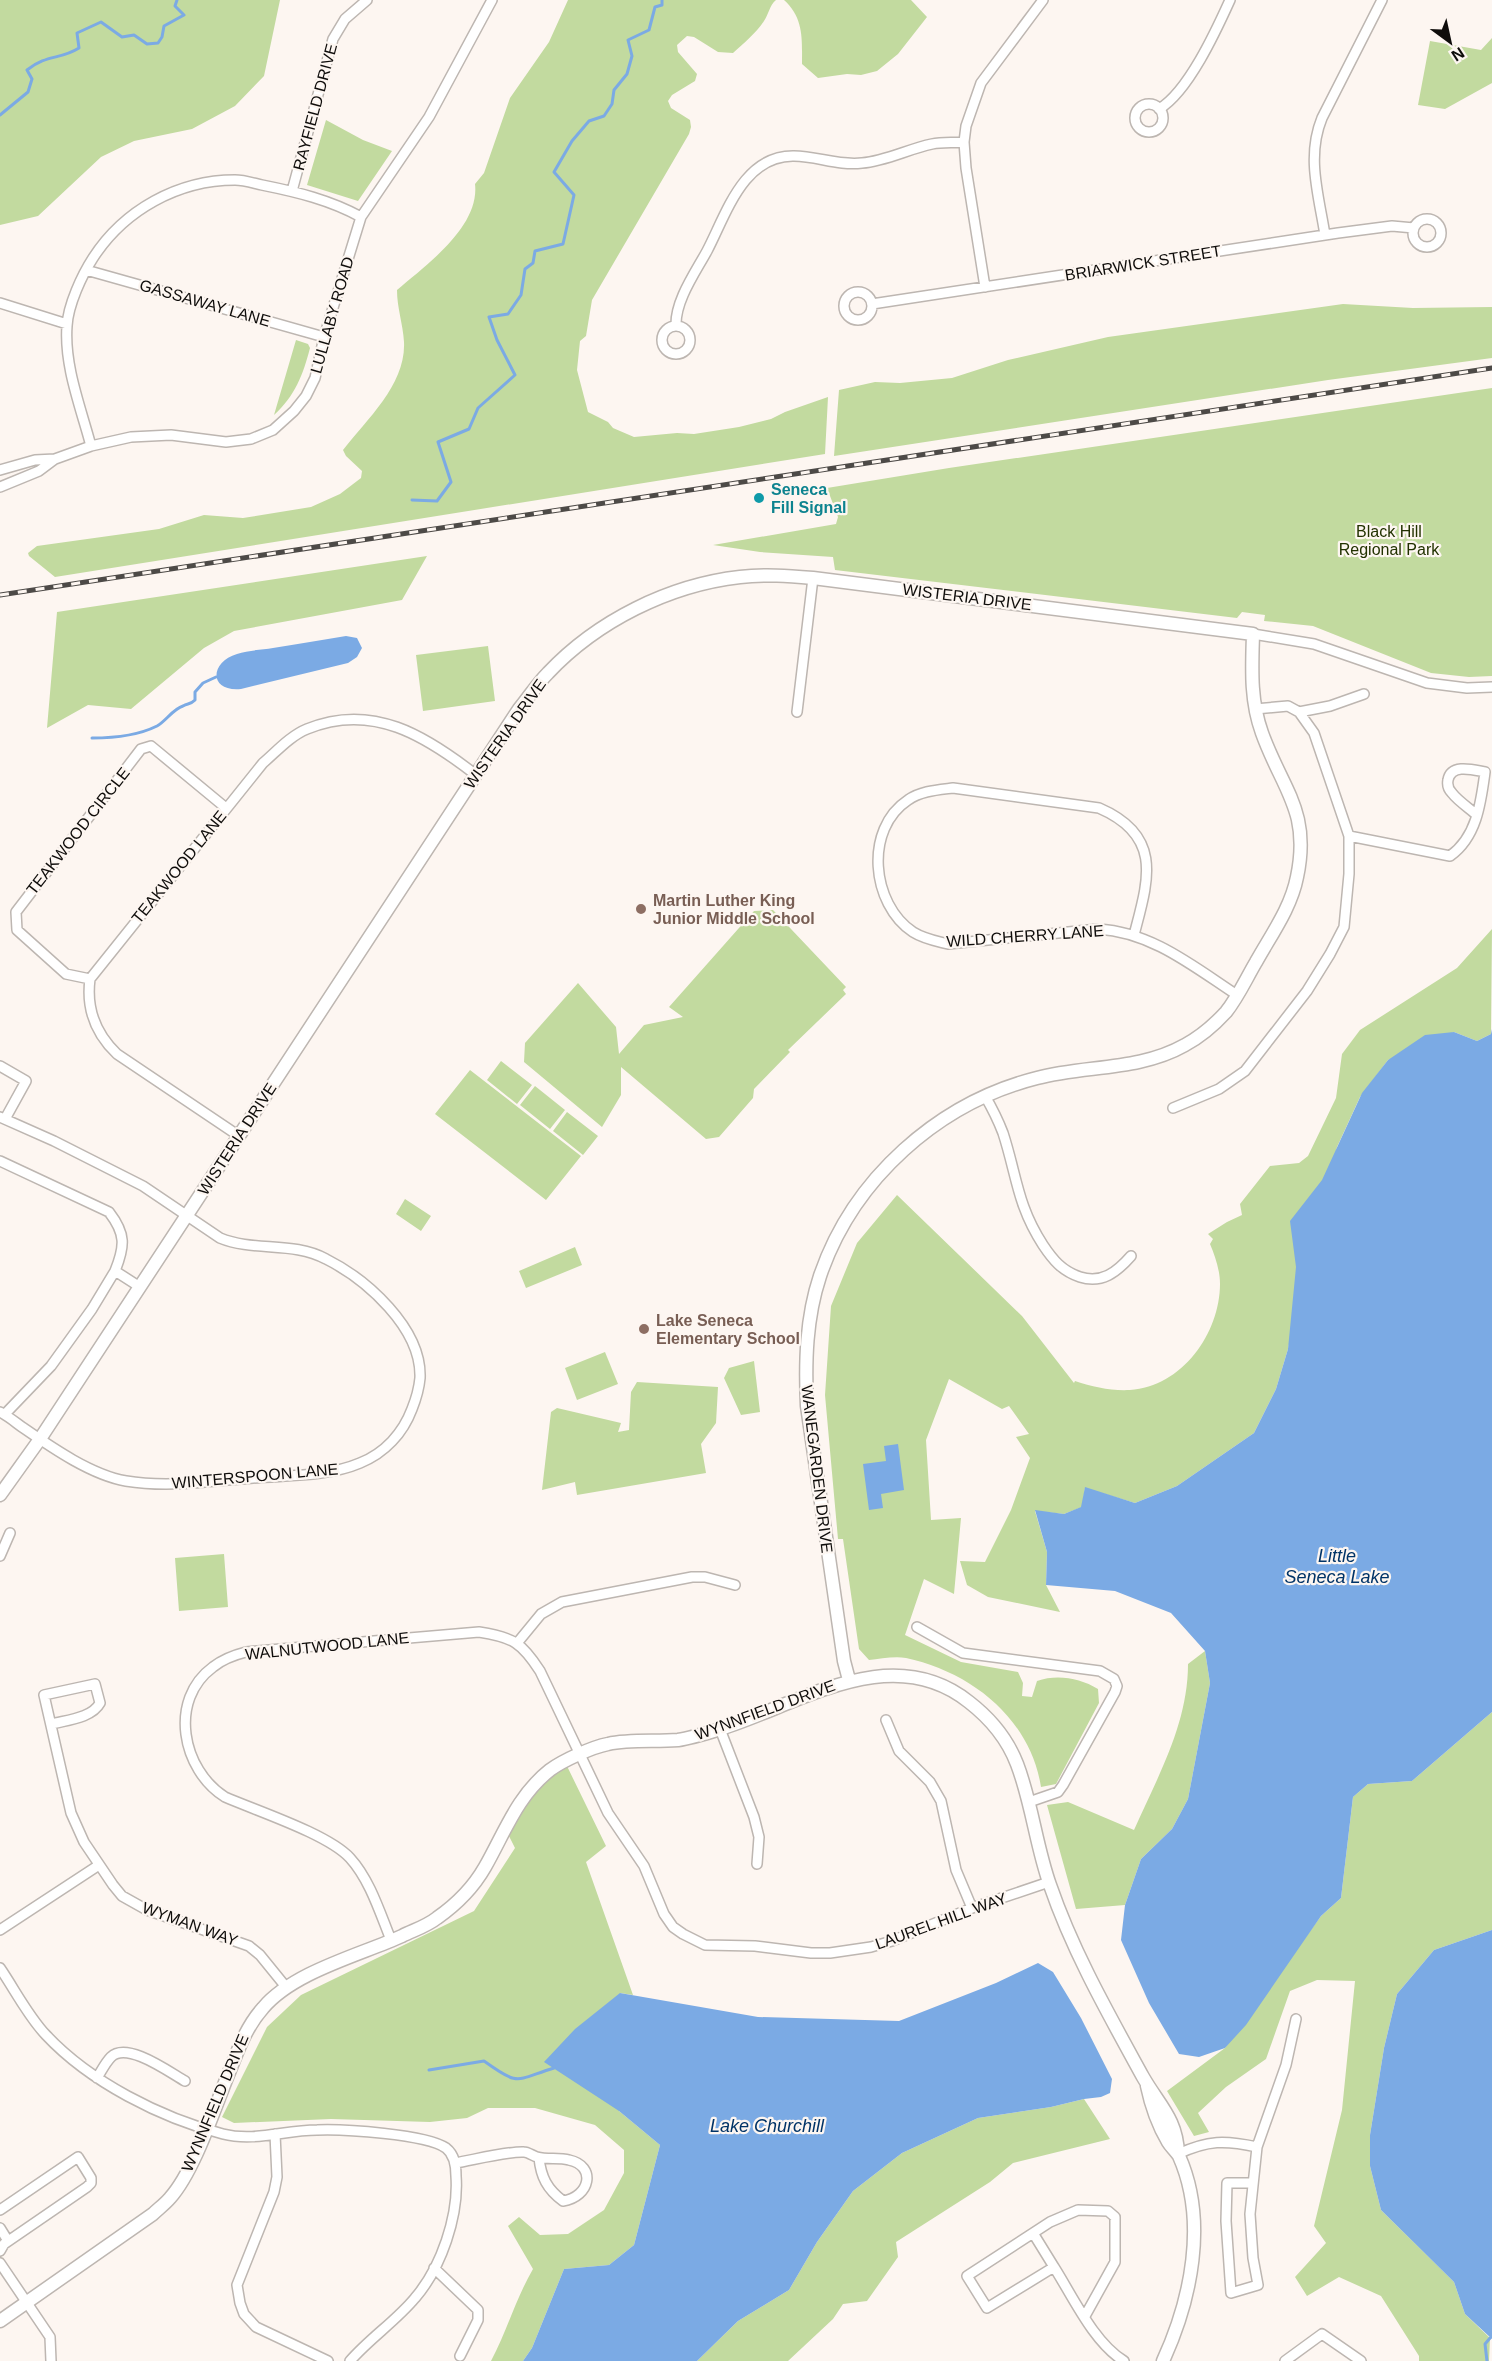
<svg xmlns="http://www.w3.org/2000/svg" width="1492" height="2361" font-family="Helvetica,sans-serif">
<rect width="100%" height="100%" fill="#fdf6f1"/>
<path fill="#c2da9f" d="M 0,0 L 280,0 L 264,76 L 235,106 L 192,129 L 134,141 L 101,157 L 38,216 L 0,225 Z
M 568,0 L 776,0 C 769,6 769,14 764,21 C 756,33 744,43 733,53 L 718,52 L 694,37 L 687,36 L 677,45 L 678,52 L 697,74 L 695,81 L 672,95 L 668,101 L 671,108 L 690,120 L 691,127 L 689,134 L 592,300 L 586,336 L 580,341 L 577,370 L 588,412 L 608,422 L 613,428 L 634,437 L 677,433 L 694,434 L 739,427 L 771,419 L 785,412 L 828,397 L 825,454 L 55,577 L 29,556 L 28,553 L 37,546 L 159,529 L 204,515 L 243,518 L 311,507 L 340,494 L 361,478 L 362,471 L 346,456 L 343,450 C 368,418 406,384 404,342 C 403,324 397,308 397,290 C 426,265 480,227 475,184 L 484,173 L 510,98 L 549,42 Z
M 784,0 L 911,0 L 927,17 L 898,54 L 877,71 L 861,75 L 847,74 L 818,78 L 802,64 C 802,39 804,18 784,0 Z
M 1492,38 L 1492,83 L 1445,109 L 1418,105 L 1430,41 L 1481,50 Z
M 326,120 L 363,140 L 392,151 L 358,201 L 307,185 Z
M 1343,304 L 1413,308 L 1492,307 L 1492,358 L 1328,380 L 834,456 L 839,390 L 875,382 L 900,383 L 952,378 L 1008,360 L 1108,337 Z
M 296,340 L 308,344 L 310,348 C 303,375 295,396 274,415 Z
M 1492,388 L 1492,676 L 1469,677 L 1431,673 L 1313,626 L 1264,621 L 1265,615 L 1242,612 L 1237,618 L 835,570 L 833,557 L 760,552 L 713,545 L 836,524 L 838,517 L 827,488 L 949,468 Z
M 427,556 L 402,600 L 234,631 L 204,648 L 131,709 L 88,705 L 47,728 L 57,612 Z
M 488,646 L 495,701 L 423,711 L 416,655 Z
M 773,910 L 846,987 L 843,990 L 846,994 L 788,1050 L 790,1052 L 754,1089 L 753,1098 L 719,1137 L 706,1139 L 621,1067 L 621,1095 L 602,1127 L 524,1062 L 525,1043 L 578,983 L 616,1027 L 619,1054 L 644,1025 L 683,1017 L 669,1007 L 754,911 Z
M 1492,929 L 1491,1034 L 1477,1041 L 1454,1032 L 1388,1060 L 1360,1097 L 1337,1147 L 1303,1273 L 1288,1349 L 1276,1389 L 1254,1433 L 1177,1486 L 1135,1503 L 1085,1488 L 1082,1507 L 1064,1514 L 1035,1511 L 1047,1552 L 1046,1585 L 1060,1612 L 988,1597 L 967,1585 L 960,1561 L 985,1562 L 1011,1510 L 1030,1458 L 1016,1437 L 1029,1434 L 1009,1406 L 1002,1409 L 949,1379 L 926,1440 L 931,1520 L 961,1518 L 954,1594 L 924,1579 L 905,1635 L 961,1662 L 1018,1672 L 1023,1683 L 1022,1696 L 1032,1697 L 1037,1681 C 1057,1674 1080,1678 1098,1689 L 1099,1703 L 1056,1784 L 1041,1787 C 1030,1718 971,1672 906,1658 C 894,1656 880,1659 869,1660 L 859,1649 L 843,1539 L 838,1539 L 825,1395 L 831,1306 L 857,1243 L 897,1195 L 1022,1316 L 1074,1383 L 1075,1381 C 1093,1387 1111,1391 1130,1390 C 1182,1387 1220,1333 1220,1284 C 1220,1270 1215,1256 1210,1244 L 1213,1239 L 1208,1234 L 1227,1222 L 1242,1215 L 1240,1204 L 1270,1166 L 1299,1163 L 1308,1156 L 1336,1098 L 1342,1054 L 1360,1030 L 1457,968 Z
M 501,1061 L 532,1085 L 517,1104 L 487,1080 Z
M 470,1070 L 581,1156 L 546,1200 L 435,1114 Z
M 535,1086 L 565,1110 L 550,1129 L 520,1105 Z
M 567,1112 L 598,1136 L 583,1155 L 553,1131 Z
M 405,1199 L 431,1216 L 421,1231 L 396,1214 Z
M 575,1247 L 582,1265 L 526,1288 L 519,1271 Z
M 605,1352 L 618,1384 L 577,1400 L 565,1368 Z
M 754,1361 L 760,1412 L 741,1415 L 724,1378 L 729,1368 Z
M 637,1382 L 718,1387 L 716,1423 L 701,1444 L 706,1473 L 577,1495 L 575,1482 L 542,1490 L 551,1412 L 557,1408 L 621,1423 L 618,1432 L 629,1430 L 631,1392 Z
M 224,1554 L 228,1607 L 179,1611 L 175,1558 Z
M 1205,1651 L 1210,1683 L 1188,1799 L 1172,1829 L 1141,1859 L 1125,1905 L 1076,1909 L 1047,1805 L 1068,1802 L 1134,1830 C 1158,1776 1188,1724 1188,1664 Z
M 1492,1712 L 1492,1930 L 1434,1950 L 1397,1994 L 1384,2048 L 1370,2135 L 1370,2166 L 1381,2210 L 1454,2282 L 1465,2314 L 1490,2338 L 1489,2361 L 1419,2361 L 1419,2356 L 1381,2296 L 1339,2277 L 1307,2296 L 1295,2277 L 1326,2243 L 1314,2226 L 1342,2110 L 1355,1981 L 1317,1980 L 1290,1991 L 1266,2059 L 1226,2087 L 1198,2113 L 1209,2132 L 1194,2136 L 1167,2091 L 1225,2048 L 1321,1916 L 1341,1898 L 1353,1797 L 1368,1784 L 1412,1781 Z
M 565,1762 L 606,1846 L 586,1862 L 633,1995 L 620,1993 L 619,2111 L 660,2145 L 634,2245 L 609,2265 L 564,2269 L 532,2348 L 523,2361 L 491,2361 C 507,2331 516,2298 533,2269 L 508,2226 L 519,2217 L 540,2235 L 568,2234 L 604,2210 L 624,2173 L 624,2150 L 595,2125 L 535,2108 L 488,2108 L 467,2118 L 430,2122 L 331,2119 L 234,2123 L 222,2117 L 267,2027 L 301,1995 L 474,1911 L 515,1848 L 505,1828 L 527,1791 Z
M 1084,2099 L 1110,2139 L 1013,2163 L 990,2182 L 896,2242 L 898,2257 L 867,2301 L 843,2304 L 833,2319 L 788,2361 L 697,2361 L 738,2321 L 789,2290 L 817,2242 L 853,2191 L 902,2153 L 978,2118 L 1051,2107 Z"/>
<path fill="#7baae4" d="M 346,636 L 357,638 L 362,648 L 357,657 L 348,663 L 241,689 C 208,692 210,662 237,654 C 248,650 262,650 273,648 C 298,644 322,640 346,636 Z
M 1492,1029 L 1492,1712 L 1412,1781 L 1368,1784 L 1353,1797 L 1341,1898 L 1321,1916 L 1246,2025 L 1225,2048 L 1199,2057 L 1179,2054 L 1149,2003 L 1121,1940 L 1125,1905 L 1141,1859 L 1172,1829 L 1188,1799 L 1210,1683 L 1205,1651 L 1171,1613 L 1115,1591 L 1046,1585 L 1047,1552 L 1035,1510 L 1064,1514 L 1081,1507 L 1085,1487 L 1135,1503 L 1177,1486 L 1254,1433 L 1276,1389 L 1288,1349 L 1296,1267 L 1290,1221 L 1322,1180 L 1362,1093 L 1388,1060 L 1425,1035 L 1454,1032 L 1477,1041 L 1491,1034 Z
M 898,1444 L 904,1490 L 881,1494 L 883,1508 L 869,1510 L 863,1464 L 886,1461 L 884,1446 Z
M 1492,1930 L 1492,2339 L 1465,2314 L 1454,2282 L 1381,2210 L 1370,2166 L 1370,2135 L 1384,2048 L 1397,1994 L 1434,1950 Z
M 1038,1963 L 1053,1972 L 1081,2018 L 1112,2079 L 1110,2093 L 1101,2097 L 1084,2099 L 1051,2107 L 978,2118 L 902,2153 L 853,2191 L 817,2242 L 789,2290 L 738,2321 L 697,2361 L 523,2361 L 532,2348 L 564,2269 L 609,2265 L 634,2245 L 660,2145 L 619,2111 L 544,2062 L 575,2029 L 620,1993 L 758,2017 L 899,2021 L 996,1983 Z"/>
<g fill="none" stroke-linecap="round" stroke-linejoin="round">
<path stroke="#7baae4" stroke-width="3" d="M 0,115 L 28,92 L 32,79 L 27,70 C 47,54 60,60 79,48 L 77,33 L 101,22 L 122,37 L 134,35 L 147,44 L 158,43 L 162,37 L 164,26 L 184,15 L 175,6 L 177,0
M 412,500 L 437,501 L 451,482 L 438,442 L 469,429 L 478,408 L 515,375 L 497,340 L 489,317 L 508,314 L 521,295 L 525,269 L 533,263 L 535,251 L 563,244 L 574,195 L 554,172 L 572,141 L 589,121 L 604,116 L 612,104 L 614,90 L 627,74 L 632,56 L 628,40 L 649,30 L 655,7 L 662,5 L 662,0
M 92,738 C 114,738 137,736 157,726 C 166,721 173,709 183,706 C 188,703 190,705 195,700 L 195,692 L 203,683 L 216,677
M 429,2070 L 484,2061 C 520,2087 515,2080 554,2068
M 1487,2361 L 1485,2344 L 1490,2338"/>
<defs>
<path id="minor" d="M1135 118a14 14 0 1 1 28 0a14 14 0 1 1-28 0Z
M 1159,109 C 1188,92 1216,31 1230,0
M 292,191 L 333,39 L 345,19 L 367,0
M1413 233a14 14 0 1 1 28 0a14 14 0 1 1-28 0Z
M 1325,235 C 1319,196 1306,157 1322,118 L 1382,0
M 86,270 L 324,337
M 985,287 L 966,168 L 964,142 L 966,126 L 981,83 L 1043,0
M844 306a14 14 0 1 1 28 0a14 14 0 1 1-28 0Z
M 0,303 L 67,324
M 872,304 L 1338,233 L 1392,226 L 1414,228
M 676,326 C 675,301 695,273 707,251 C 726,215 743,155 794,156 C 817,156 838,166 862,163 C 886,161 908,149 932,144 C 942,142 953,143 964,142
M662 340a14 14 0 1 1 28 0a14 14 0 1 1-28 0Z
M 91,446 C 81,408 64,366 67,326 C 68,305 82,275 93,258 C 124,210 178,180 235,180 C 244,180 253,183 262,185 C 297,192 330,200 361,217
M 0,470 L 35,460 L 55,459 L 91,446 L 131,437 L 171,435 L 226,442 L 251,439 L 273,430 L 294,411 L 306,396 L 315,378 L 324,337 L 361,217 L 429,117 L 492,0
M 0,487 L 39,471 L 55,459
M 1253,634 L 1314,644 L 1427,683 L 1467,688 L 1492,687
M 797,712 L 813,578
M 1299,712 L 1330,706 L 1364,694
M 1349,836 L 1450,856 C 1477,837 1481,802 1485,772 C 1474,770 1451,763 1448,780 C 1447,785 1448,789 1452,793 C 1458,801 1469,808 1477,815
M 1134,935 C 1148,881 1164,836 1099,808 L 953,788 C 937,790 921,791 908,800 C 864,829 871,904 913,932 C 924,939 936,941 948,944 L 1098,929 C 1152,932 1194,967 1237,995
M 90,979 L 66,974 L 17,930 L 16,912 L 141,749 L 151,746 L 226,808
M 0,1066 L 26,1081 L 5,1119
M 985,1096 C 992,1108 998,1120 1003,1133 C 1017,1176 1017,1205 1043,1245 C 1053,1260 1062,1271 1080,1277 C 1102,1284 1117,1272 1131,1256
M 1173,1108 L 1219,1089 L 1245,1071 L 1307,991 L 1330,954 L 1344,927 L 1349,874 L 1349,836 L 1314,733 L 1299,712 L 1288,706 L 1255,709
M 0,1117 L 54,1141 L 143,1186 L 220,1238 C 254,1252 293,1241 326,1259 C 366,1279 422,1328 420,1378 C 419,1389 416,1399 412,1409 C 403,1433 385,1453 360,1463 C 327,1477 288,1475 253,1478 C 211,1481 168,1488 126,1481 C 91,1475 51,1447 22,1427 C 15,1422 8,1416 0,1412
M 239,1136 L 117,1054 C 95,1033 86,1009 90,979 L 263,763 C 277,751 290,736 307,729 C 372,702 426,736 476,775
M 0,1161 L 109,1212 C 126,1234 125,1246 115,1271 L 140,1287
M 5,1414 L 51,1366 L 92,1309 L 115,1271
M 0,1556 L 10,1533
M 917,1627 L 963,1653 L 1100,1671 L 1114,1679 L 1117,1686 L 1115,1692 L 1063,1785 L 1058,1792 L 1029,1802
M 518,1642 L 541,1614 L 562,1602 L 692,1577 L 705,1577 L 735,1585
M 886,1720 L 899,1751 L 930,1782 L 941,1801 L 956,1870 L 972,1908
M 52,1724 C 67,1720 92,1718 100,1703 L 95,1684 L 44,1695 L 71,1813 L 84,1842 L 113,1885 L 122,1896 L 147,1910 L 249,1946 L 260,1955 L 286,1987
M 720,1729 L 754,1817 L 759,1837 L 757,1864
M 0,1930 L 99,1865
M 391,1940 C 380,1913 370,1880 350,1858 C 328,1834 257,1811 225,1797 C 182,1770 168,1700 213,1667 C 223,1659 234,1655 246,1652 L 479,1632 C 513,1637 522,1643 540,1671 L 608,1813 L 644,1866 L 664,1914 L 673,1927 L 683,1934 L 705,1945 L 755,1946 L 811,1953 L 830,1953 L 871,1947 L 892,1941 L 972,1908 L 1049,1882
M 0,1968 C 15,1990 28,2016 46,2035 C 90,2082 161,2118 223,2134 C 255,2142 284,2130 317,2130 C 343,2129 426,2134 446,2148 C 455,2155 456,2166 456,2176 C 459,2216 441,2268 415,2298 C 396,2321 370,2338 350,2361
M 97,2078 C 101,2072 105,2063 111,2057 C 127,2041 169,2072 185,2081
M 275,2134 L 277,2177 L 274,2192 L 237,2285 L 240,2303 L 244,2314 L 256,2327 L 328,2361
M 1178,2154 C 1208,2140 1225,2140 1257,2147
M 455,2163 C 473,2160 508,2151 524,2152 C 528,2152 533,2156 537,2157 C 547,2160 559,2157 569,2160 C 597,2166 590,2197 563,2201 C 547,2189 541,2177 539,2158
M 1252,2183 L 1227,2183 L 1226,2221 L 1231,2293 L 1258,2285 L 1253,2258 L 1250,2214 L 1257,2147 L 1286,2065 L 1296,2019
M 0,2210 L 78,2157 L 91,2178 L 91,2183 L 87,2187 L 4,2244 L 0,2251
M 0,2228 L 8,2241
M 1033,2233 L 1054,2267
M 0,2263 L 50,2337 L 51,2361
M 434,2268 L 478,2310 L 478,2320 L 460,2356
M 1085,2316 L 1115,2262 L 1115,2217 L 1108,2211 L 1078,2210 L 1050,2222 L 967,2276 L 987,2308 L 1054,2267 C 1073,2297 1094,2343 1124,2361
M 1285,2361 L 1322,2334 L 1361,2361"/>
<path id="tertiary" d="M 0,1495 L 40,1439 L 519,709 C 529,697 537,684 548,673 C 597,621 669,585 740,577 C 765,574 789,576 813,578 L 1253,634 C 1252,668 1250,700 1262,733 C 1282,789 1311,811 1297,877 C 1291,908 1271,935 1256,962 C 1246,979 1238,997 1226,1012 C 1215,1024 1200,1037 1185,1045 C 1139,1071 1086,1065 1037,1078 C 938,1103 853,1179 820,1276 C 806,1318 805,1362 807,1406 L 844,1661 L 849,1680
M 1147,2086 C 1151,2105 1158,2125 1168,2142 C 1171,2147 1176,2151 1179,2156 C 1208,2221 1191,2300 1163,2361
M 0,2321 L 153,2214 C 158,2209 165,2204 170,2198 C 195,2170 215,2106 230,2070 C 239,2047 247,2026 263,2008 C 293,1972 360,1955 402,1936 C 414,1930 427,1926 437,1918 C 457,1904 473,1888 485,1867 C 505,1832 517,1796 550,1770 C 562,1761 592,1747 608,1744 C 630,1739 656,1742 678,1740 C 691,1738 704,1734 717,1730 C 797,1706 890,1639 969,1702 C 991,1719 1007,1738 1017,1764 C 1032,1803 1036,1846 1050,1885 C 1073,1952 1109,2015 1143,2077 C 1159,2105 1177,2119 1178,2154"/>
</defs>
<use href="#minor" stroke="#bdb6b1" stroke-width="12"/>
<use href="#tertiary" stroke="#bdb6b1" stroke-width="15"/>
<use href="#minor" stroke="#fff" stroke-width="9"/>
<use href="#tertiary" stroke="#fff" stroke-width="12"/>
<defs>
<path id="rail" d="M 0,595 L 1492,368"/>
</defs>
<use href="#rail" stroke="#4d4a47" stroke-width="5"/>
<use href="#rail" stroke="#fdf6f1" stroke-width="3" stroke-dasharray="9" stroke-linecap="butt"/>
</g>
<circle fill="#0f9aa8" stroke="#fdf6f1" stroke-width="2" cx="759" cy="498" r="6"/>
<g fill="#8d6e63" stroke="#fdf6f1" stroke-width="2">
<circle cx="641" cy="909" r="6"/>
<circle cx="644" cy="1329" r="6"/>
</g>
<g text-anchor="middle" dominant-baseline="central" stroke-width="4.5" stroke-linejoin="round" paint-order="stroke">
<g font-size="16" fill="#0f0d0b" stroke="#fdf6f1">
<text transform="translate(315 107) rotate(-75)">RAYFIELD DRIVE</text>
<text transform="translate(1143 263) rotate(-9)">BRIARWICK STREET</text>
<text transform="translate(205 303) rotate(16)">GASSAWAY LANE</text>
<text transform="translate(332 315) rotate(-74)">LULLABY ROAD</text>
<text transform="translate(967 597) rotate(7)">WISTERIA DRIVE</text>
<text transform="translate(505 734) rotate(-55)">WISTERIA DRIVE</text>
<text transform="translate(78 831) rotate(-52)">TEAKWOOD CIRCLE</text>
<text transform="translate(179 867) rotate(-51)">TEAKWOOD LANE</text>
<text transform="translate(1025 936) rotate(-4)">WILD CHERRY LANE</text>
<text transform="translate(237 1139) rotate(-57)">WISTERIA DRIVE</text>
<text transform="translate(817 1469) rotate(83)">WANEGARDEN DRIVE</text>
<text transform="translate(255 1476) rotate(-5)">WINTERSPOON LANE</text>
<text transform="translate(327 1646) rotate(-6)">WALNUTWOOD LANE</text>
<text transform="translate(765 1710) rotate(-20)">WYNNFIELD DRIVE</text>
<text transform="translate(941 1921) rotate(-20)">LAUREL HILL WAY</text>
<text transform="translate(190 1924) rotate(20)">WYMAN WAY</text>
<text transform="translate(215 2103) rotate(-67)">WYNNFIELD DRIVE</text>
</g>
<g font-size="16" font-weight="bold" fill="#0d838f" stroke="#fdf6f1" text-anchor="start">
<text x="771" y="489">Seneca<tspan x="771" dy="18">Fill Signal</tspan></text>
</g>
<g font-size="16" fill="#223200" stroke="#fdf6f1">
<text x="1389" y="531">Black Hill<tspan x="1389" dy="18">Regional Park</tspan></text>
</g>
<g font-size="16" font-weight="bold" fill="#785e54" stroke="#fdf6f1" text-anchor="start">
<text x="653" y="900">Martin Luther King<tspan x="653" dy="18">Junior Middle School</tspan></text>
<text x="656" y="1320">Lake Seneca<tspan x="656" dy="18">Elementary School</tspan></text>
</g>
<g font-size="18" font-style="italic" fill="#003367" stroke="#fdf6f1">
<text x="1337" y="1556">Little<tspan x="1337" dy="21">Seneca Lake</tspan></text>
<text x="767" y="2126">Lake Churchill</text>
</g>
</g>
<g transform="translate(1450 42) rotate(147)" stroke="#fdf6f1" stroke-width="4.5" paint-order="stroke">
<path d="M0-4.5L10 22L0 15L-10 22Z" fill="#0f0d0b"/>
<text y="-9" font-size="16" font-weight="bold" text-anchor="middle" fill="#0f0d0b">N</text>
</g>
</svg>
